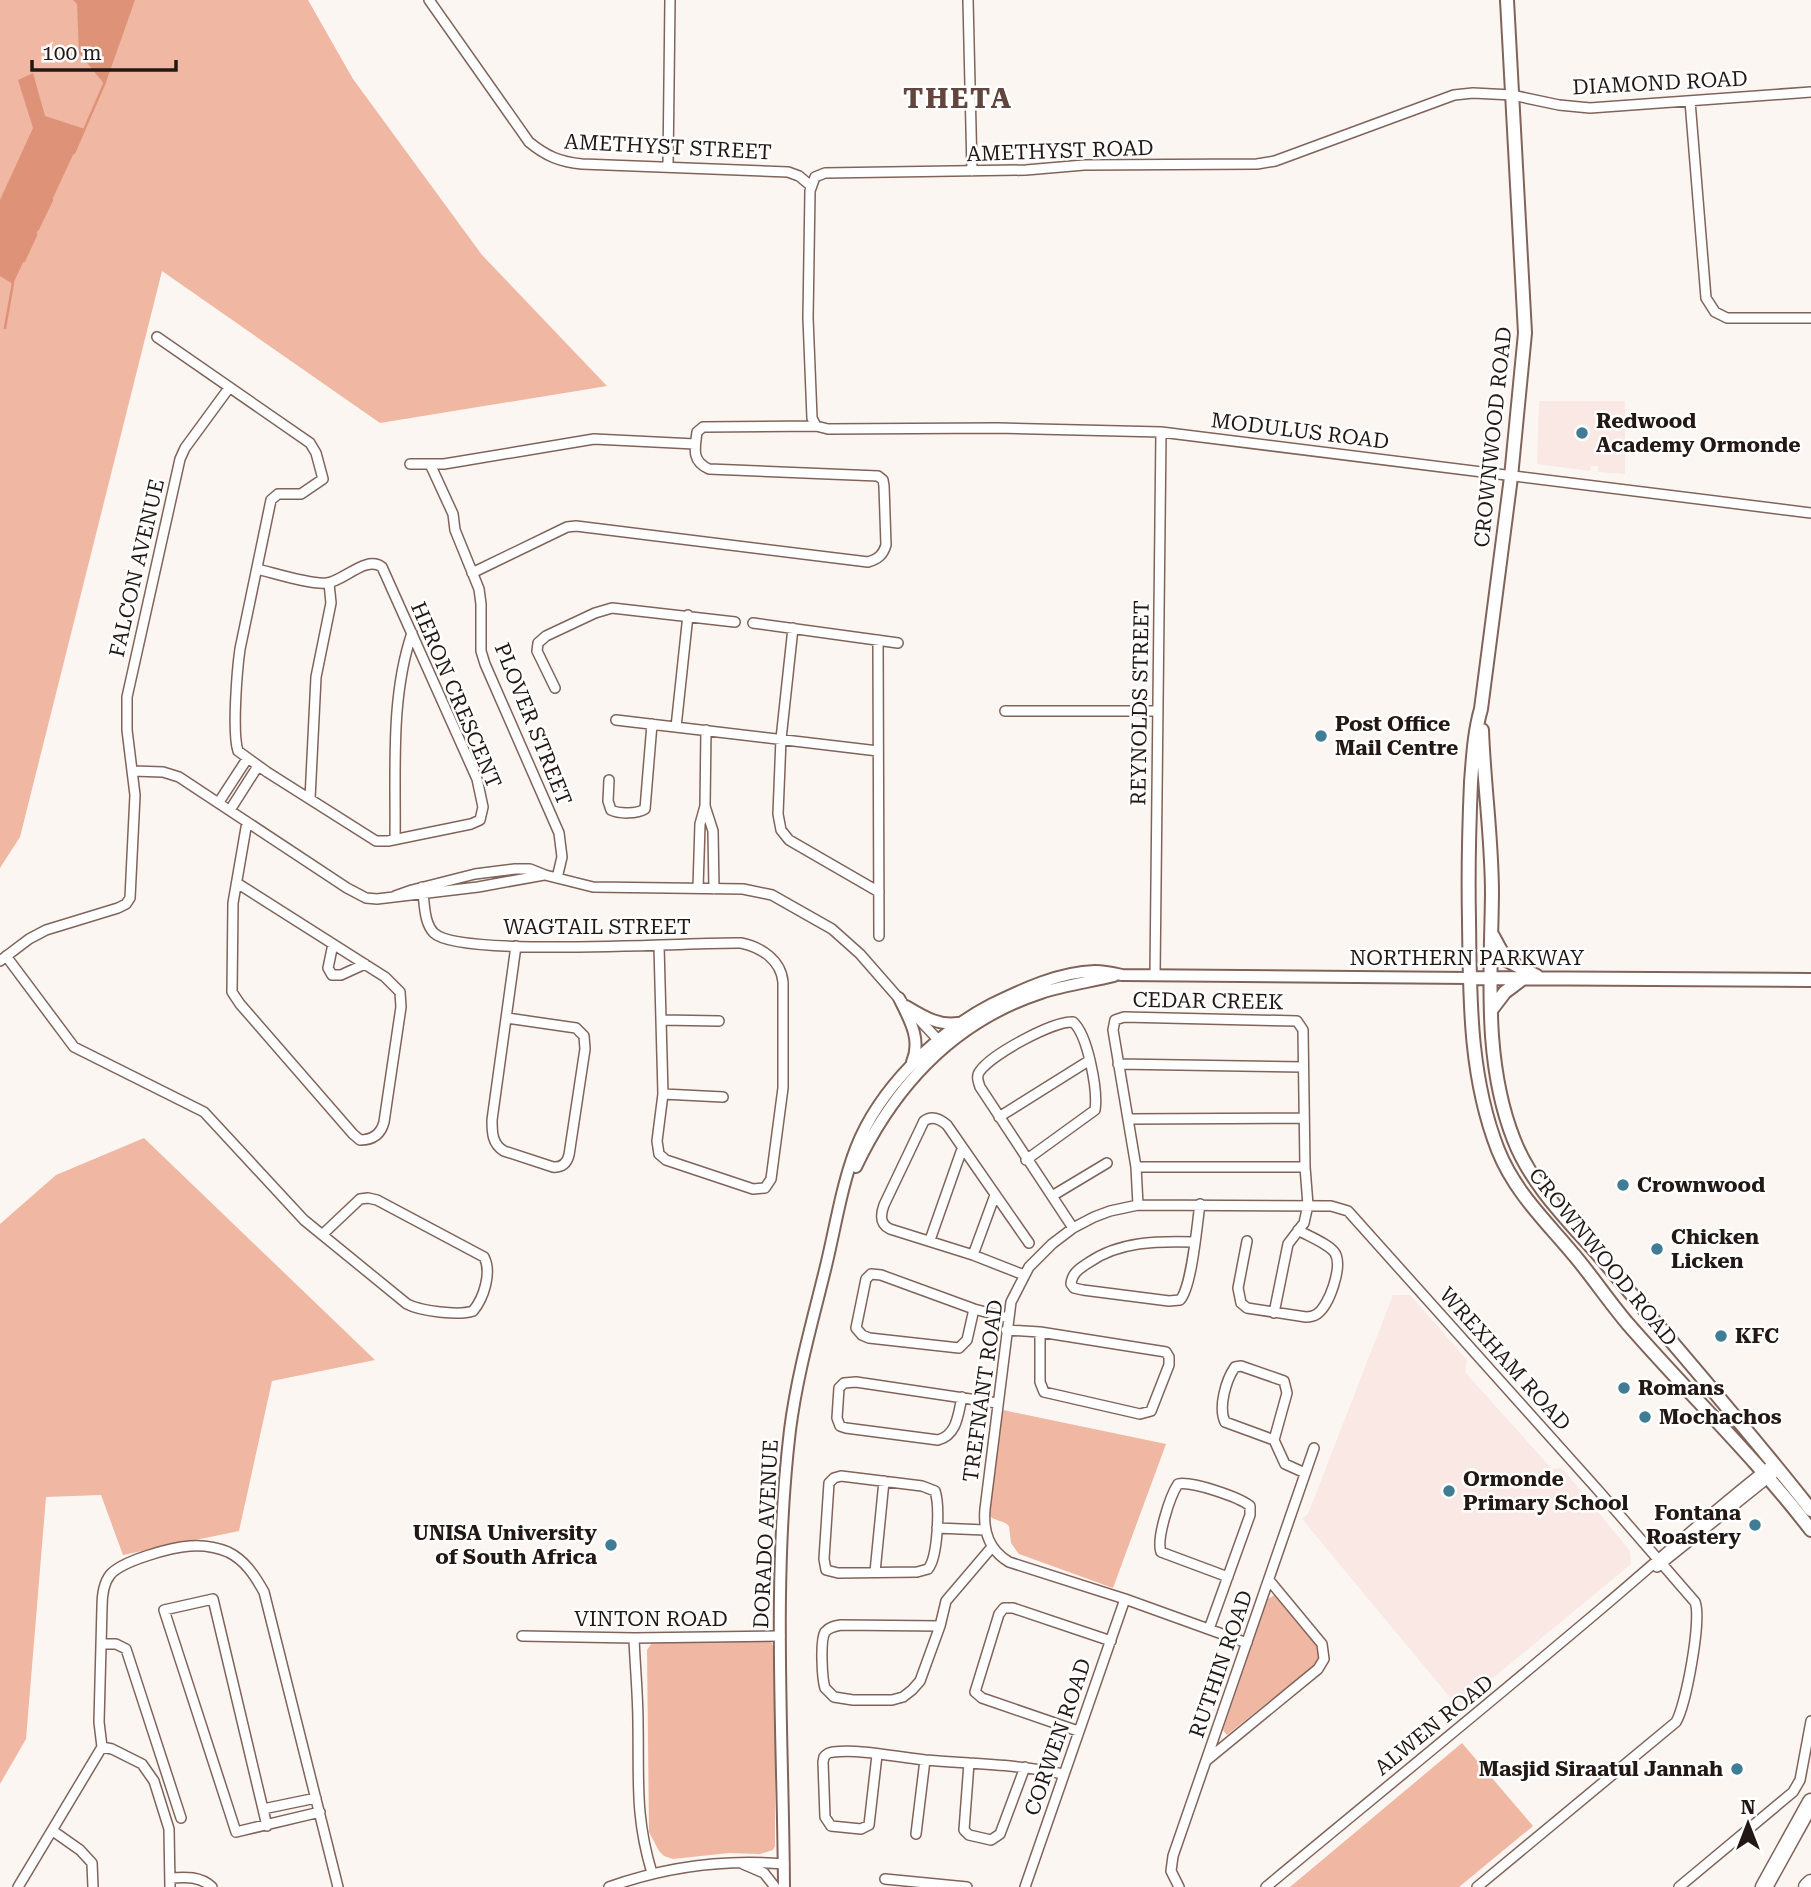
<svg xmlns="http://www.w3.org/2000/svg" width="1811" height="1887" font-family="'Roboto Serif',serif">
<rect width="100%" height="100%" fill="#fcf6f3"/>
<path fill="#f9e8e3" d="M 1539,401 L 1625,401 L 1625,474 L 1598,472 L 1598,466 L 1591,466 L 1590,471 L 1537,464 Z
M 1393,1295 L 1410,1295 L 1467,1360 L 1465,1372 L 1552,1469 L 1562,1468 L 1630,1551 L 1631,1564 L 1458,1707 L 1302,1519 L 1308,1514 Z"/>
<path fill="#f0b7a3" d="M 0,0 L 308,0 L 353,79 L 482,255 L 607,386 L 380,423 L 162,271 L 20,837 L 0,868 Z
M 144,1138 L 375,1360 L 272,1381 L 239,1531 L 123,1555 L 101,1495 L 46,1497 L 26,1739 L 0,1784 L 0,1224 L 56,1175 Z
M 1003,1410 L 1166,1444 L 1113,1588 L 1019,1554 L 1011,1543 L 1009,1526 C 1003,1520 995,1521 989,1516 Z
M 1276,1594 L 1316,1641 L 1320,1651 L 1316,1664 L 1227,1735 L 1223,1730 L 1268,1599 Z
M 766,1639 L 772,1643 L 775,1656 L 775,1846 L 773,1850 L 760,1854 L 729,1853 L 673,1859 L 664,1856 L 659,1851 L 649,1832 L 647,1650 L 653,1641 Z
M 1462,1743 L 1533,1826 L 1459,1887 L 1290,1887 Z"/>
<path fill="#de9277" d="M 73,0 L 135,0 L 105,85 L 79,53 L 77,4 Z
M 33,73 L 45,116 L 85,129 L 13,284 L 0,276 L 0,200 L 33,128 L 18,80 Z"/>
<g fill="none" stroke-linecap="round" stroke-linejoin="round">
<path stroke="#de9277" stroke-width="2.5" d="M 74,153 L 105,82
M 38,229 L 52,200
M 24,261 L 36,235
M 5,328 L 13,283"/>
<defs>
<path id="minor" d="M 429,0 L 529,142 C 546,156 560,162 582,164 L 788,172 L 799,176 L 811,186
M 968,0 L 972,171
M 1811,92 L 1590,108 L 1559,105 L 1512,95 L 1473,93 L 1454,95 L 1275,161 L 1257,164 L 1084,165 L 1026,170 L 825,173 L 815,177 L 810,191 L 808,318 L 812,418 L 816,426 L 828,429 L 997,428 L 1161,432 L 1811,513
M 1690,101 L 1706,298 L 1715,312 L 1727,318 L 1811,318
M 668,166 L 670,0
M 157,337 L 310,443 L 316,453 L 323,479 L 301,494 L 278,494 L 271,500 L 240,649 C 237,670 232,733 238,751 L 267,772 L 376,841 L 388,841 L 471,824 L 480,820 L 483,807 L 477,779 L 382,567 C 366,555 344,581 327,583 C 311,585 274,573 257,569
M 410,464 L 444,464 L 594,439 L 695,444
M 430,464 L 453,514 L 455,530 L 479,589 L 481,604 L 481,651 L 485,664 L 559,833 L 562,857 L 557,878
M 472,573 L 567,527 L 576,526 L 868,562 C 878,559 883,555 886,545 L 884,486 L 883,480 L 878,476 L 709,469 C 691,461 695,448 697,432 L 703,427 L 816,426
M 753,623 L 898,643
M 793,628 L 781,739 L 778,814 L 781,830 L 789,840 L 879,892
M 878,640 L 879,936
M 555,688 L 537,651 L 538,643 L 546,636 L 595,613 L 612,608 L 735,622
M 1005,711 L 1157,711
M 616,720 L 878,751
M 676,727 L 688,615
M 133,771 L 163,772 L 179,777 L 347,888 L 366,898 L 377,899 L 478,887 L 544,875
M 609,780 L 608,801 L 611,810 C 619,814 637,814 645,809 L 652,724
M 310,799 L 316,677 L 331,603 L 329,583
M 219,802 L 247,759
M 705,806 L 713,831 L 714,889
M 230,810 L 258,766
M 395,839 C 396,771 390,698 412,633
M 237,883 L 385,977 L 400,992 L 401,1007 L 384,1122 C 381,1134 373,1140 360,1140 L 353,1134 L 240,1004 L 232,992 L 233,903 L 247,822
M 422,887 C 425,901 423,922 434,933 C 459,958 693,942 741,943 C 761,947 781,960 783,982 L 783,1088 L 771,1179 L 765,1188 L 753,1189 L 666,1160 L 659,1154 L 657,1141 L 663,1094 L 659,946
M 698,888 L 700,824 L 705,806 L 706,730
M 395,896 L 412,890 L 475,874 L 515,869 L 530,869 L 545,875 L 593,887 L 743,889 L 772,895 L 832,929 L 860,954 L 902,1002
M 333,944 L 328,968 L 332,975 L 341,975 L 365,964
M 6,956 L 74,1047 L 204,1112 L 304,1220 L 407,1304 C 420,1311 459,1316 473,1311 C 484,1298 492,1272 484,1257 L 377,1200 L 368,1198 L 360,1199 L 323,1234
M 0,961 L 29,939 L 46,930 L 118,908 L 126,904 L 130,898 L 135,795 L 127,730 L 127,697 L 180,459 L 185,448 L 229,388
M 1155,974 L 1161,432
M 912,1012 L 943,1045
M 507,1018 L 576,1028 L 584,1036 L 585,1049 L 569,1155 C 567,1163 562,1168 553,1167 L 504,1151 C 492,1144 492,1132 492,1120 L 516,946
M 662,1020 L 719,1021
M 1118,1064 L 1303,1067
M 663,1094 L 723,1097
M 999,1117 L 1090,1060
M 1129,1119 L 1304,1118
M 1026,1160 L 1095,1110 C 1098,1091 1088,1035 1073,1022 C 1053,1021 992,1054 980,1071 C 976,1076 978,1081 980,1087 L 1073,1228
M 1136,1167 L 1305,1167
M 1052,1196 L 1107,1163
M 1138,1205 L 1136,1167 L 1113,1030 L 1115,1020 L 1124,1017 L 1297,1021 L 1303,1030 L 1305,1167 L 1308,1205 L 1304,1223 L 1288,1244 L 1274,1313
M 930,1240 L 962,1149
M 1247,1241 L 1238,1288 L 1241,1303 L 1247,1308 L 1306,1317 C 1310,1317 1314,1316 1317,1314 C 1329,1306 1343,1267 1335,1253 C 1329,1244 1308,1236 1298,1230
M 1194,1242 C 1158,1241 1119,1241 1088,1263 C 1079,1269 1072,1273 1071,1284 L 1074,1288 L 1083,1290 L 1169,1301 L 1180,1300 C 1192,1287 1197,1224 1200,1204
M 973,1255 L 995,1195
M 1024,1275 L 973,1255 L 890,1229 C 880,1224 880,1216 884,1205 L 924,1121 C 932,1115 940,1119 947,1125 L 1029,1243
M 974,1309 L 967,1340 L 959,1348 L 869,1338 L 862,1335 L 856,1328 L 866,1279 L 871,1274 L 881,1275 L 974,1309 L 1008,1318
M 1006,1330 L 1040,1332 L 1166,1352 L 1169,1357 L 1169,1365 L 1151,1411 L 1140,1414 L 1044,1392 L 1040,1382 L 1040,1332
M 962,1397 C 958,1415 957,1435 938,1440 L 846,1428 L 840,1426 L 837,1418 L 839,1388 L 844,1383 L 856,1382 L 997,1403
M 1274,1440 L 1225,1422 C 1218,1407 1226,1380 1235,1367 L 1241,1366 L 1284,1381 L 1287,1393 L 1274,1440 L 1285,1464 L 1305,1473
M 841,1476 L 922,1486 L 935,1491 C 940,1506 938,1557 928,1569 L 917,1572 L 838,1573 L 826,1570 L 824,1559 L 829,1483 L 834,1478 Z
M 937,1528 L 985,1530
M 1657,1567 L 1778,1470
M 875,1572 L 884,1481
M 940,1626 L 841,1625 C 835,1626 829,1627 825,1632 C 820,1640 822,1679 825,1688 L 834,1697 L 853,1700 L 892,1700 L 903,1697 L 912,1690 L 920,1681 L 940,1626 L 946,1601 L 992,1547
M 1209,1629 L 1250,1515 L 1250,1506 C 1239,1497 1192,1481 1178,1484 C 1170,1496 1156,1539 1161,1552 L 1228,1577
M 522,1636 L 634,1638 L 780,1636
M 634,1638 C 635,1666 638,1695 638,1724 C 639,1781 635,1817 652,1873
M 1247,1643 L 1125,1599 L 1009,1562 C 989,1550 983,1532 985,1509 L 1011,1302 L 1029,1267 L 1052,1244 L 1073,1228 L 1094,1217 L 1110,1211 L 1138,1205 L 1331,1206 L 1348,1211 L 1597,1489 L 1695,1602 C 1702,1619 1686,1705 1676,1722 L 1477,1887
M 101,1644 L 116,1644 L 126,1649 L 181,1818
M 1078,1731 L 982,1698 L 975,1692 L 999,1614 L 1004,1608 L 1013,1608 L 1111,1641
M 102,1747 L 99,1722 L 102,1607 C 102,1596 103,1584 110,1575 C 121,1561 172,1547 190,1546 C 203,1545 216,1547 228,1552 C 245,1560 255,1576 264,1592 L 338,1887
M 102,1747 L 112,1749 L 142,1764 L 154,1781 L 169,1829 L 170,1887
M 877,1755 L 869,1825 L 861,1829 L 831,1826 L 825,1817 L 823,1762 L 824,1757 C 829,1752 827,1753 833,1752 C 863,1749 895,1757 925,1760 C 971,1764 1018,1764 1063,1774
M 1207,1760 L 1318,1669 L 1324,1659 L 1322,1644 L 1269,1580
M 969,1763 L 964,1830 L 969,1835 L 991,1840 L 1000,1834 L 1025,1767
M 263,1809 L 316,1798
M 267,1826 L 213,1599 L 164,1610 L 236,1832 L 320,1812
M 53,1831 L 80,1850 L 92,1863 L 93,1887
M 916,1834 L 925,1760
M 743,1864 L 764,1873 L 775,1887
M 170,1878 C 186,1877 200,1876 212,1887
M 885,1879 L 967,1887
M 18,1887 L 102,1747
M 609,1887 C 665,1867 724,1859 784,1864
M 1025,1887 L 1125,1599
M 1179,1887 L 1171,1871 L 1173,1856 L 1314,1448
M 1266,1887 C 1378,1794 1491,1702 1602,1608 C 1659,1560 1714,1509 1773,1464
M 1679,1887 L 1793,1792 L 1800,1780 L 1811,1721"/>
<path id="tertiary" d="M 899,998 C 909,1019 922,1039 912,1062
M 906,1006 C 923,1016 938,1026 958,1023
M 856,1167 C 895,1085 953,1022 1041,993 C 1065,985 1090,982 1114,976
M 784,1887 C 783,1735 772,1581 790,1430 C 797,1375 812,1323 825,1270 C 835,1230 841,1187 856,1148 C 879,1089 936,1033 992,1004 C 1023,989 1059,972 1095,971 C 1104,971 1113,973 1122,975 L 1470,978"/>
<path id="secondary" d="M 1507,0 L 1525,333 L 1511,477 L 1481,709 C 1474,733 1473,758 1471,782 C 1469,828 1468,874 1469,920 C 1470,998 1469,1076 1498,1150 C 1516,1195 1550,1225 1579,1261 C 1596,1282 1611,1304 1628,1324 C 1688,1393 1755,1457 1811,1530
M 1482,730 C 1484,785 1492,839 1492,894 C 1491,975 1483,1062 1514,1140 C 1533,1189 1575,1227 1608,1266 C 1676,1348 1746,1427 1811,1510
M 1493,936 L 1506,960 L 1537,976
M 1470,978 L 1811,980
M 1492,1009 L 1505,992 L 1525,977"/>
<path id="motorway" d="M 1764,1887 L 1811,1802
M 1807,1887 L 1811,1883"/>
</defs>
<use href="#minor" stroke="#80645a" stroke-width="12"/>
<use href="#tertiary" stroke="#80645a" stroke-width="14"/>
<use href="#secondary" stroke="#80645a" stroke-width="16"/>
<use href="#motorway" stroke="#80645a" stroke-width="19"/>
<use href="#minor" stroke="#fff" stroke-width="9"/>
<use href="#tertiary" stroke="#fff" stroke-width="10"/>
<use href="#secondary" stroke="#fff" stroke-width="12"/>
<use href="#motorway" stroke="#fff" stroke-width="16"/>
</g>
<g fill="#407c94" stroke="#fff" stroke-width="2.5">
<circle cx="1582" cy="433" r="7"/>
<circle cx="1321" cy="736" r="7"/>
<circle cx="1623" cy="1185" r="7"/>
<circle cx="1657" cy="1249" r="7"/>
<circle cx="1721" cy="1336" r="7"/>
<circle cx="1624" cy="1388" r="7"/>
<circle cx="1645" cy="1417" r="7"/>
<circle cx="1449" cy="1491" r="7"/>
<circle cx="1755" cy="1525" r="7"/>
<circle cx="611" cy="1545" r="7"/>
<circle cx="1737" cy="1769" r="7"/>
</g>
<g text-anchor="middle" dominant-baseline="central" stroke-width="5" stroke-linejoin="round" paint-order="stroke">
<g font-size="21" fill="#231814" stroke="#fff">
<text transform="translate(1660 83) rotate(-3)">DIAMOND ROAD</text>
<text transform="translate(668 147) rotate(3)">AMETHYST STREET</text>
<text transform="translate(1060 151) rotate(-2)">AMETHYST ROAD</text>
<text transform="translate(1300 431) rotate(7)">MODULUS ROAD</text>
<text transform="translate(1493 437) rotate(-84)">CROWNWOOD ROAD</text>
<text transform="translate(137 568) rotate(-77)">FALCON AVENUE</text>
<text transform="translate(456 695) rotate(67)">HERON CRESCENT</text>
<text transform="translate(1140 703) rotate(-89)">REYNOLDS STREET</text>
<text transform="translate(533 724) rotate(68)">PLOVER STREET</text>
<text x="597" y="927">WAGTAIL STREET</text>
<text x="1467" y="958">NORTHERN PARKWAY</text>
<text transform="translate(1208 1001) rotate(1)">CEDAR CREEK</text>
<text transform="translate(1603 1257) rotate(51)">CROWNWOOD ROAD</text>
<text transform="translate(1505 1359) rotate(48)">WREXHAM ROAD</text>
<text transform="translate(983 1391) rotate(-82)">TREFNANT ROAD</text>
<text transform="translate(766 1534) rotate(-87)">DORADO AVENUE</text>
<text x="651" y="1619">VINTON ROAD</text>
<text transform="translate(1221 1664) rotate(-71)">RUTHIN ROAD</text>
<text transform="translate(1434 1725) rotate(-39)">ALWEN ROAD</text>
<text transform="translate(1058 1737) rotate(-71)">CORWEN ROAD</text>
</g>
<g font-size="21" font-weight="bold" fill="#231814" stroke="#fff" text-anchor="start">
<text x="1596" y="421">Redwood<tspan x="1596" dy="24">Academy Ormonde</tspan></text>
<text x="1335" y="724">Post Office<tspan x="1335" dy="24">Mail Centre</tspan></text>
<text x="1637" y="1185">Crownwood</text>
<text x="1671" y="1237">Chicken<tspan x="1671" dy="24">Licken</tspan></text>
<text x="1735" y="1336">KFC</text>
<text x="1638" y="1388">Romans</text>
<text x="1659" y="1417">Mochachos</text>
<text x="1463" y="1479">Ormonde<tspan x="1463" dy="24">Primary School</tspan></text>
<text x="1741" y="1513" text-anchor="end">Fontana<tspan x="1741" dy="24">Roastery</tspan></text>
<text x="597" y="1533" text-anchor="end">UNISA University<tspan x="597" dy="24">of South Africa</tspan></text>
<text x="1723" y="1769" text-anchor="end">Masjid Siraatul Jannah</text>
</g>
<g font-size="28" font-weight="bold" letter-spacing="2" fill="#60463d" stroke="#fff">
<text x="958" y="98">THETA</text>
</g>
</g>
<g transform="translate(1748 1824)" stroke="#ffffff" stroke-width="5" paint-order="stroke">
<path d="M0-5L12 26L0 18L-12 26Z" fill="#231814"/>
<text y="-10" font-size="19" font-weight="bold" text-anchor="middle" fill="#231814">N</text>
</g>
<path d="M32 60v10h144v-10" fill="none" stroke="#231814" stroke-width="3.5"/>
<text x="42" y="60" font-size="21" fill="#231814" stroke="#ffffff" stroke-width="5" paint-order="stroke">100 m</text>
</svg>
